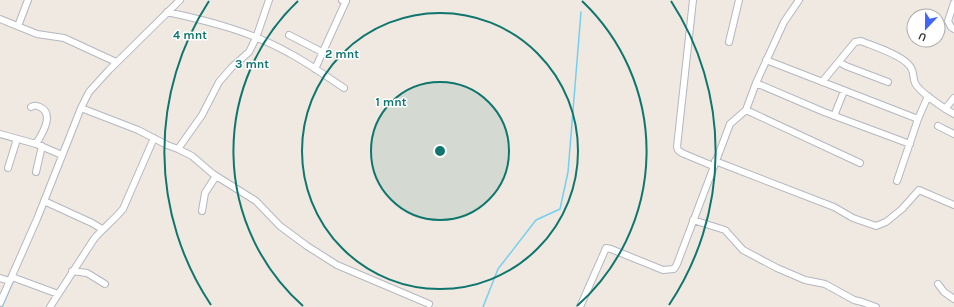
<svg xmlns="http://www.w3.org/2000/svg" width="954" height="307" font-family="Karla,sans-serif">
<rect width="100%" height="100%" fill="#efe9e1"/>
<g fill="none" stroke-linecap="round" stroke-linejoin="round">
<path stroke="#75cff0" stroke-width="1.5" d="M 2,307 L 13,282
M 483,307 L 498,269 L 536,220 L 560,209 L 568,172 L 581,12"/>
<defs>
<path id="minor" d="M 693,0 L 677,147 L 678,150 L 682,153 L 713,166
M 954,3 L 948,21 L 951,27 L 954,29
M 167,12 C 209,21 252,32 289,53 C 308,63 326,76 344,88
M 0,19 L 37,34 L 64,38 L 116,62
M 18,26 L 28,0
M 289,35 L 322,52
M 729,42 L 739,0
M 766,60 L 918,119
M 839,62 L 846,66 L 888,82
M 315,69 L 346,1 L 342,0
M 822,82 L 855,42 L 861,41 C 873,46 899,54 908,64 C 915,70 912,76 915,83 C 919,92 945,109 954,114
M 756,83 L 824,112 L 910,144
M 31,107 C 34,105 36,105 40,107 C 55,114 42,134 36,144
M 81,108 L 138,130 L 167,145 L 178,149 L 192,156 L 213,174 L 256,201 L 280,226 L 307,246 L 337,265 L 429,304
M 945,109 L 954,98
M 746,110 L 860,163
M 834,116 L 844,91
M 938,126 L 954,134
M 0,134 L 36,144 L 62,155
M 178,149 L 202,115 L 219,82 L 232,67 L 249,52 L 256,38 L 269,0
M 715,161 L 834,207 L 853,218 L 876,226 L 886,222 L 902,209 L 919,190 L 954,205
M 8,168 L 17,139
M 36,172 L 42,146
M 897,181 L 918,119 L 928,96
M 44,201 L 92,223 L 102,229
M 202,211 L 205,193 L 216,176
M 693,220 L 725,230 L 743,250 L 777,268 L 805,280 L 825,284 L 854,300 L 862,302 L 876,307
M 72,271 L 87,273 L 105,284
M 12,277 L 58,294
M 0,278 L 10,281
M 938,284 L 944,292 L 954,299
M 0,303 L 37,219 L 81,108 L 89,92 L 109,70 L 180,0
M 50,307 L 94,239 C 103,228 114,220 123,209 L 154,138
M 580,307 L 606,248 L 611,249 L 663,270 L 674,269 L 677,264 L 730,124 L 746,110 L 756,83 L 784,22 L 799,0"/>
</defs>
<use href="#minor" stroke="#b4b7c1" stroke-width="8"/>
<use href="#minor" stroke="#fff" stroke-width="6"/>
</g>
<circle cx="440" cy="151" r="69" fill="#0f766e" fill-opacity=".12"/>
<g fill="none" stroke="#0f766e" stroke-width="2">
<circle cx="440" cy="151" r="69"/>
<circle cx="440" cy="151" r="138"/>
<path d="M303 306A207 207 0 0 1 298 1M582 1A207 207 0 0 1 577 306"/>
<path d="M211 305A276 276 0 0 1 209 1M671 1A276 276 0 0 1 669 305"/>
</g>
<circle cx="440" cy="151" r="6" fill="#0f766e" stroke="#fff" stroke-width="2"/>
<g font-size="12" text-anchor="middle" font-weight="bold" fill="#0f766e" stroke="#fff" stroke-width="3" stroke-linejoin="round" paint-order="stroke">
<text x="190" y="39">4 mnt</text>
<text x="342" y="58">2 mnt</text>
<text x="252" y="68">3 mnt</text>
<text x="391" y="106">1 mnt</text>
</g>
<g transform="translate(926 28) rotate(202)"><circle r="19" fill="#ffffff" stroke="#ababab"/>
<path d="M0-3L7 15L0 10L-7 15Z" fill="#4264fb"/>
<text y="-6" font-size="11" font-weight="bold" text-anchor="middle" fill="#2e2e2e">U</text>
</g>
</svg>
